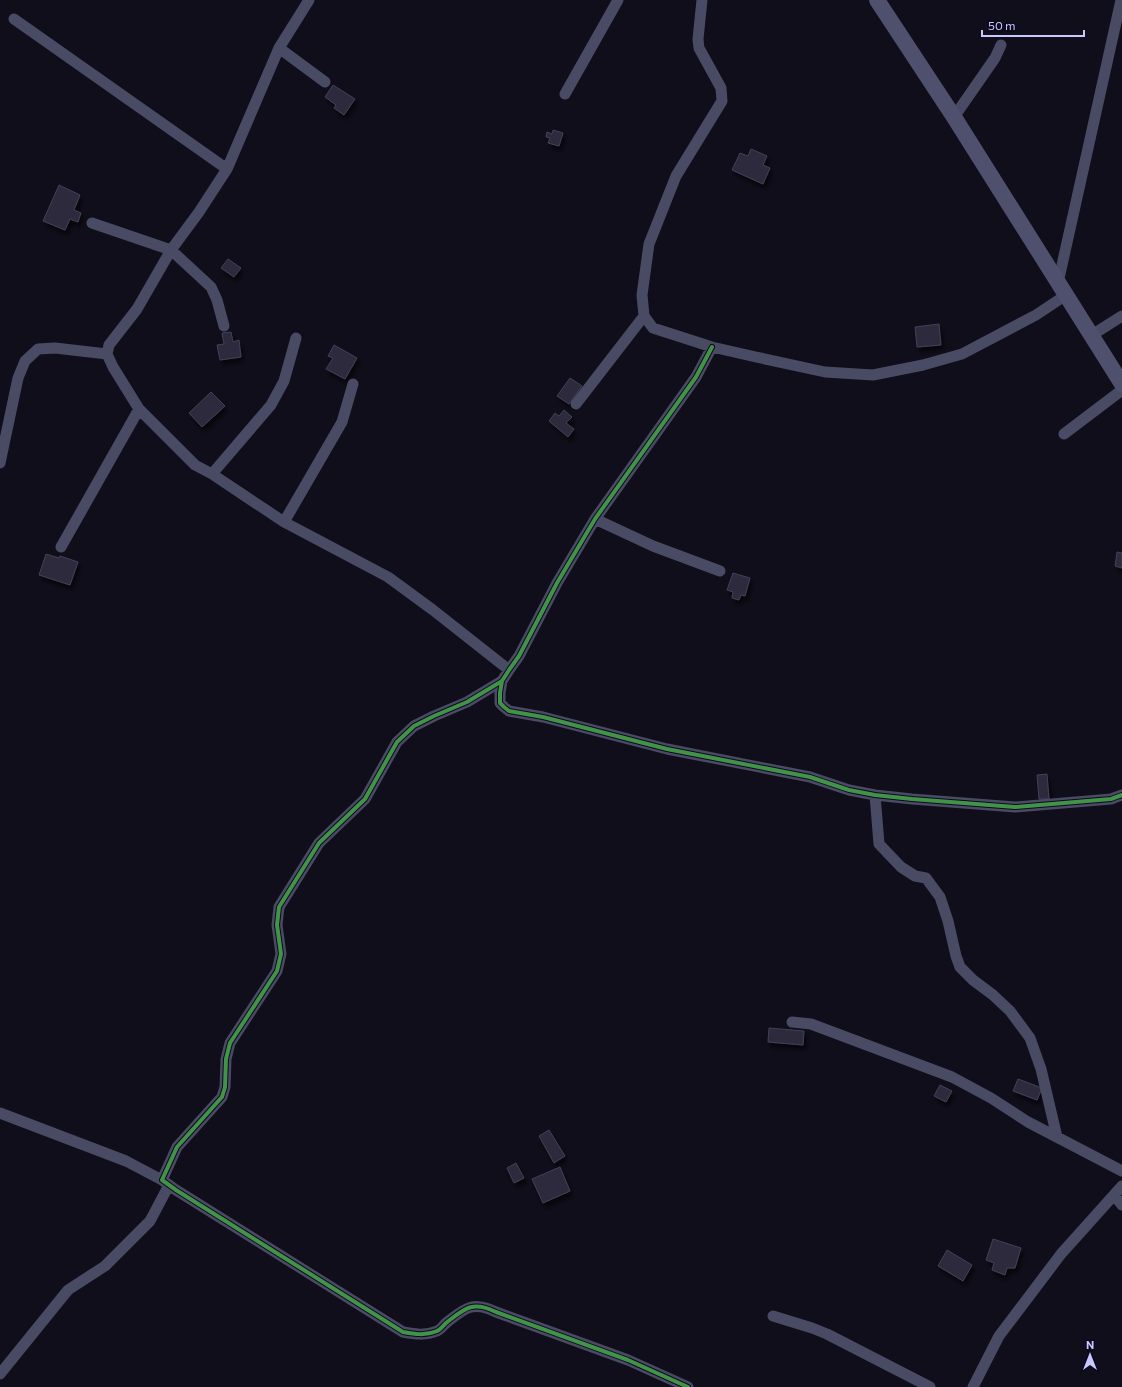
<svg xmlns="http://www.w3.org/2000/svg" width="1122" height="1387" font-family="Commissioner,sans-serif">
<defs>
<filter id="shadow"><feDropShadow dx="2.5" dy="4.5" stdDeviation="2" flood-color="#0009"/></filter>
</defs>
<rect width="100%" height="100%" fill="#100e1a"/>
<path fill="#2d2b3d" stroke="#424058" filter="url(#shadow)" d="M 333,85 L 355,99 L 344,115 L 334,108 L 336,105 L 325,97 Z
M 553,130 L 563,133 L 559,146 L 548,143 L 550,138 L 546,137 L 547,132 L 552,134 Z
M 751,149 L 767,156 L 763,165 L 770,168 L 763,184 L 732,170 L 740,153 L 748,156 Z
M 59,185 L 80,195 L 74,210 L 81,213 L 78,222 L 70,219 L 65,230 L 43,221 Z
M 228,259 L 241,268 L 234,277 L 221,268 Z
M 939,324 L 941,345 L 917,347 L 915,327 Z
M 231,332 L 233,342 L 239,340 L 241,357 L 220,360 L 217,345 L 224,344 L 222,333 Z
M 334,345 L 357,358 L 345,379 L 326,369 L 333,358 L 328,356 Z
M 570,378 L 582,386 L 569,404 L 557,396 Z
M 211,392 L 225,406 L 202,427 L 189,413 Z
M 564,410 L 572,417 L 566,423 L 574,429 L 568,437 L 549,421 L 555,413 L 559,416 Z
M 1117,552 L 1122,553 L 1122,568 L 1115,566 Z
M 46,554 L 59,558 L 60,556 L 78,562 L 70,585 L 39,575 Z
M 733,573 L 750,578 L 745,596 L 741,595 L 739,600 L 732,598 L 733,592 L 727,590 Z
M 1047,774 L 1049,799 L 1039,799 L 1037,775 Z
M 769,1028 L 804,1031 L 803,1045 L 768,1042 Z
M 1018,1079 L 1042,1088 L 1037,1100 L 1013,1091 Z
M 940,1085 L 952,1091 L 946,1102 L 934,1096 Z
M 549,1130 L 565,1156 L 554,1163 L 539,1136 Z
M 516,1163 L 524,1178 L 514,1183 L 507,1168 Z
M 560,1167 L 570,1191 L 543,1203 L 532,1179 Z
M 993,1239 L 1021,1248 L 1015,1268 L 1007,1268 L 1005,1275 L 992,1270 L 994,1263 L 986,1260 Z
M 947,1250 L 972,1265 L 963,1281 L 938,1266 Z"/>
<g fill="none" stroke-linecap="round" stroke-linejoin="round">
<path stroke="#494a63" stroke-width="11" d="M 309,0 L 279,48 L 227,169 L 199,212 L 171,250 L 137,309 L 109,345 L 107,354 L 113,367 L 139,409 L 195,465 L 212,474 L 284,522 L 388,577 L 433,610 L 509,670
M 702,0 L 698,39 L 699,48 L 721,88 L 722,101 L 676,176 L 649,244 L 642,295 L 644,316 L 653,328 L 712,347 L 756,357 L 825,372 L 873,375 L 923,365 L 962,354 L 1036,315 L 1066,295
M 14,19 L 227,169
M 279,48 L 325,82
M 565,94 L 618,0
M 954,117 L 995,58 L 1001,45
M 92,223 L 171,250 L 211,287 L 217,300 L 224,326
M 1058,283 L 1121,0
M 1092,335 L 1122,316
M 712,347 L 696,377 L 595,519 L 557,583 L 519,656 L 509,670 L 502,681 L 500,693 L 500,703 L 504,707 L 509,711 L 543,717 L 667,749 L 810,777 L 849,790 L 875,795 L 912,799 L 1015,807 L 1111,799 L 1122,795
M 576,404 L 644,316
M 1064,434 L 1122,390
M 0,463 L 18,378 L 25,361 L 38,349 L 55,348 L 107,354
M 212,474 L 271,405 L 284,381 L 296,338
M 595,519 L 653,546 L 720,571
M 284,522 L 342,422 L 353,384
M 61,547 L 139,409
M 502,681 L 467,702 L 434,716 L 414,726 L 397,742 L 365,799 L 319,843 L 279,907 L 277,925 L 281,954 L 277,971 L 230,1043 L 226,1059 L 225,1087 L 222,1097 L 177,1147 L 162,1180 L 176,1190 L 403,1332 C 414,1334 425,1336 437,1331 C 440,1330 443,1326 446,1323 C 464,1309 472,1300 496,1312 L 628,1360 L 688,1387
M 875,795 L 879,844 L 901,867 L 915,876 L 926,878 L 940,897 L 948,921 L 956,956 L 960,967 L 973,980 L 993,995 L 1010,1011 L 1030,1038 L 1041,1069 L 1057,1137
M 792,1022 L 811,1024 L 952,1077 L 991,1098 L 1028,1122 L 1122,1171
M 0,1113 L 126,1161 L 162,1180
M 1114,1195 L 1122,1205
M 773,1316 L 812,1328 L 827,1334 L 930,1387
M 0,1374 L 68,1290 L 105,1266 L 150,1221 L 169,1185
M 973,1387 L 999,1336 L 1061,1254 L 1122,1186"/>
<path stroke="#4f4f6e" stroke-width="16" d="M 877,0 L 954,117 L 1122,384"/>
<defs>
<path id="cycleway" d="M 712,347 L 696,377 L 595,519 L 557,583 L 519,656 L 509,670 L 502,681 L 500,693 L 500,703 L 504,707 L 509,711 L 543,717 L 667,749 L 810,777 L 849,790 L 875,795 L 912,799 L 1015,807 L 1111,799 L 1122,795
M 502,681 L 467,702 L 434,716 L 414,726 L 397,742 L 365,799 L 319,843 L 279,907 L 277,925 L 281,954 L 277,971 L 230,1043 L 226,1059 L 225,1087 L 222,1097 L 177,1147 L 162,1180 L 176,1190 L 403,1332 C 414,1334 425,1336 437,1331 C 440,1330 443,1326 446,1323 C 464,1309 472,1300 496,1312 L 628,1360 L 688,1387"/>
</defs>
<use href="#cycleway" stroke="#0c0a1e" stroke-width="6"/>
<use href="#cycleway" stroke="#419447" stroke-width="4"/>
</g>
<g transform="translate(1090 1355)" stroke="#0c0a1e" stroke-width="3" paint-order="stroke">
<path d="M0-3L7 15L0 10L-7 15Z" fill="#c9c7ff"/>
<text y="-6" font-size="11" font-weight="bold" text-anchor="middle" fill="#c9c7ff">N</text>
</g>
<path d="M982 30v6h102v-6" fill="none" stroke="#c9c7ff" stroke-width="2"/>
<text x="988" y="30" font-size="12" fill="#c9c7ff" stroke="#0c0a1e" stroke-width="3" paint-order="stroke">50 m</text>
</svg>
